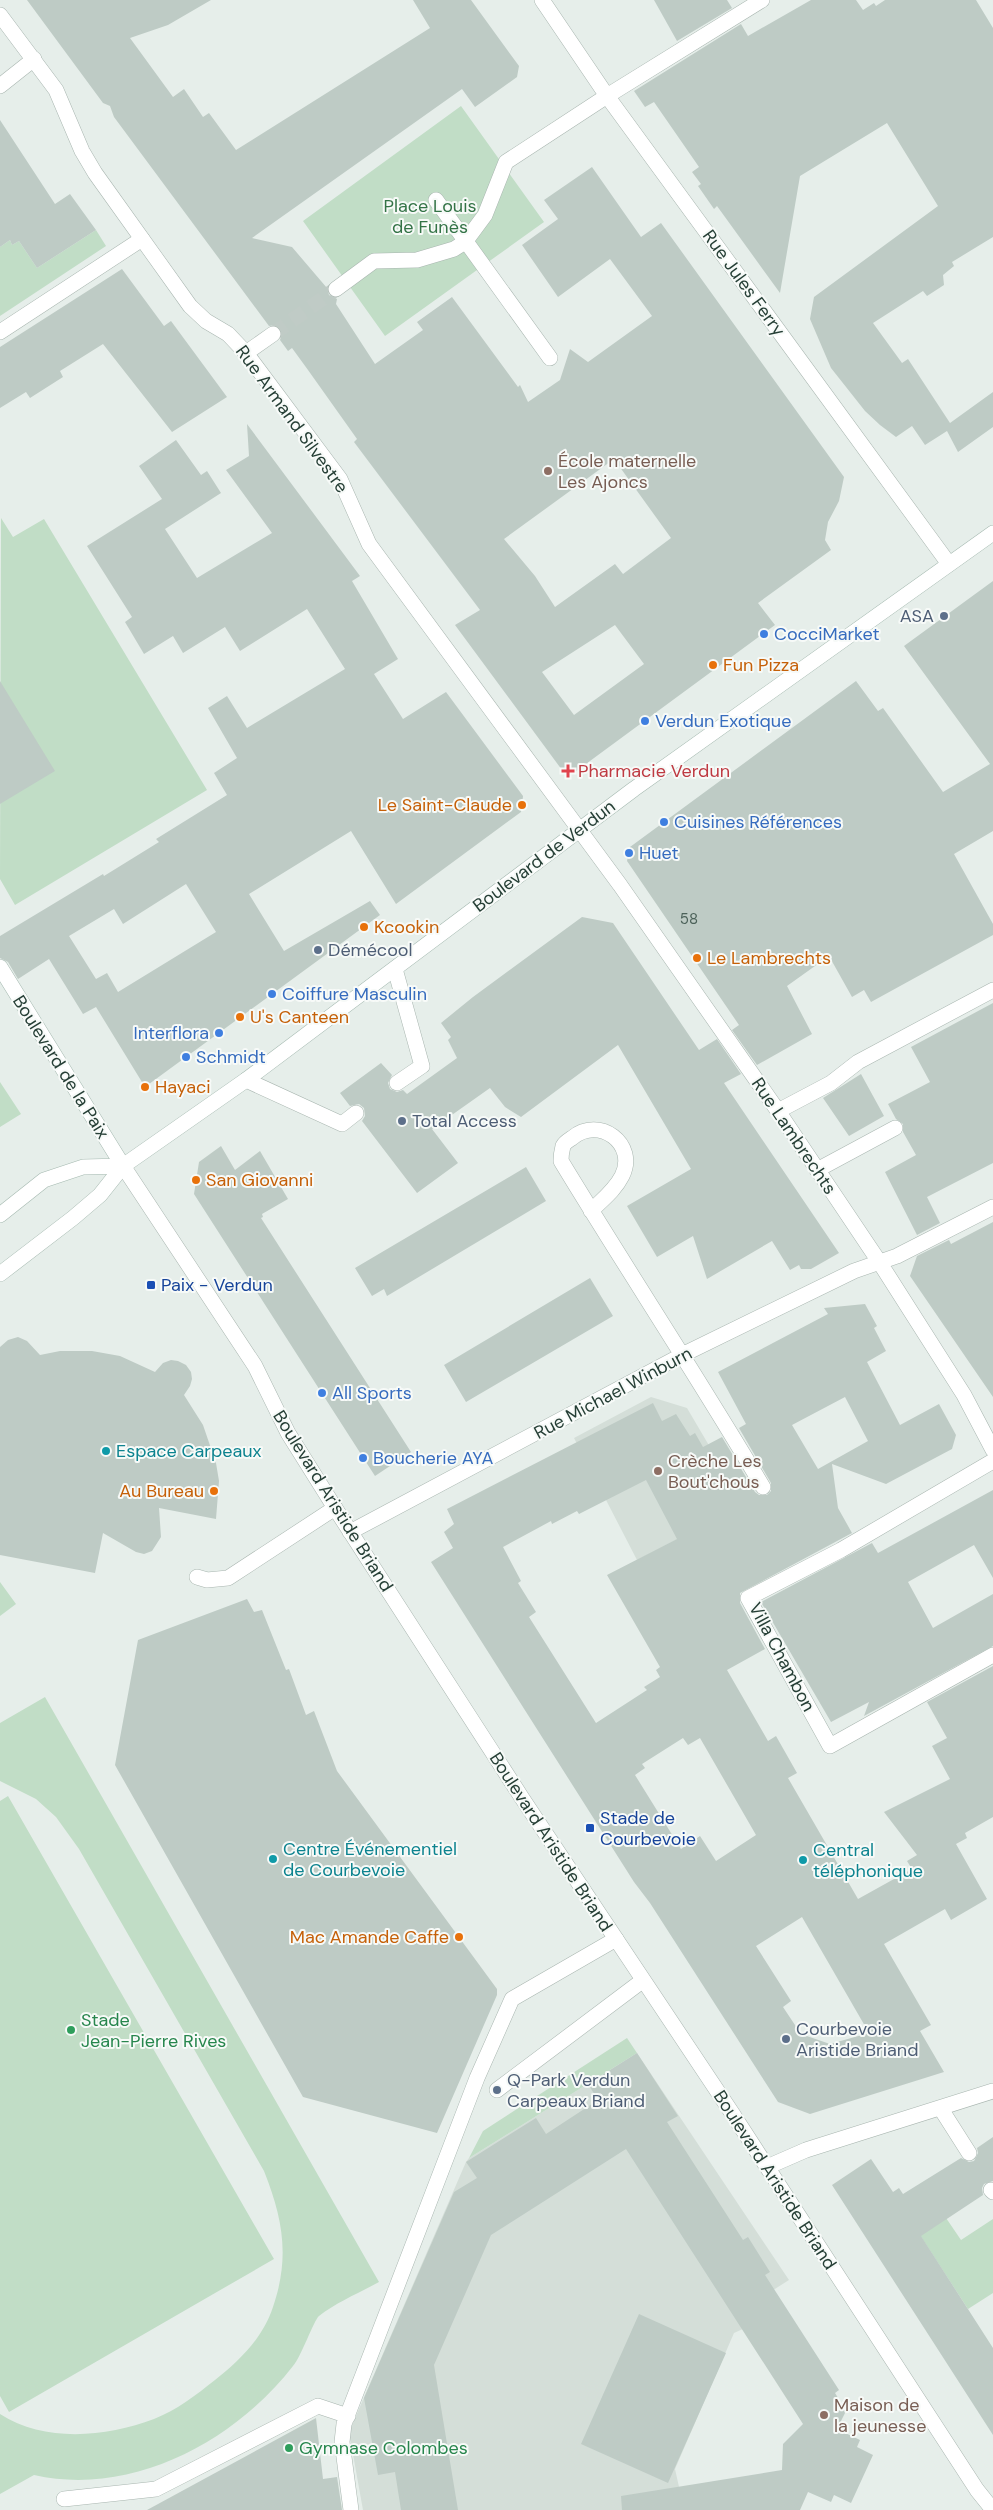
<svg xmlns="http://www.w3.org/2000/svg" width="993" height="2510" font-family="'DM Sans',sans-serif">
<rect width="100%" height="100%" fill="#e6eeea"/>
<path fill="#d4ded8" d="M 651,1397 L 687,1408 L 744,1505 L 637,1560 L 574,1438 Z
M 637,2053 L 789,2280 L 737,2313 L 745,2328 L 734,2333 L 675,2469 L 679,2487 L 658,2510 L 363,2510 L 349,2432 L 466,2162 L 469,2158 Z"/>
<path fill="#c1ddc6" d="M 461,106 L 544,222 L 385,336 L 303,221 Z
M 96,230 L 106,246 L 0,316 L 0,247 L 10,240 L 12,245 L 19,241 L 37,268 Z
M 1,518 L 13,537 L 44,519 L 207,790 L 15,905 L 0,879 Z
M 0,1082 L 21,1114 L 0,1127 Z
M 0,1582 L 16,1604 L 0,1616 Z
M 45,1697 L 379,2282 C 359,2293 337,2302 319,2316 C 314,2320 301,2357 293,2366 C 234,2442 131,2497 34,2475 L 0,2494 L 0,2414 C 45,2443 106,2437 154,2419 C 177,2410 196,2395 215,2380 C 239,2361 263,2338 273,2307 C 290,2257 283,2219 264,2171 L 79,1849 L 56,1817 L 36,1799 L 0,1781 L 0,1723 Z
M 8,1796 L 274,2259 L 9,2412 L 0,2396 L 0,1801 Z
M 627,2038 L 637,2053 L 469,2158 L 483,2131 Z
M 944,2215 L 961,2240 L 993,2219 L 993,2293 L 968,2309 L 918,2232 Z"/>
<path fill="#becbc5" fill-rule="evenodd" d="M 27,0 L 211,0 L 168,25 L 130,38 L 173,97 L 184,89 L 203,117 L 209,113 L 236,150 L 430,28 L 413,0 L 471,0 L 519,66 L 517,77 L 475,107 L 462,89 L 252,238 L 292,247 L 327,288 L 329,295 L 337,299 L 336,304 L 375,364 L 423,330 L 417,322 L 452,297 L 518,387 L 520,385 L 528,402 L 560,380 L 570,349 L 588,362 L 652,316 L 610,259 L 558,297 L 522,245 L 558,219 L 544,200 L 592,167 L 641,237 L 661,223 L 844,477 L 839,501 L 828,522 L 825,540 L 831,550 L 758,603 L 775,625 L 575,772 L 562,770 L 455,625 L 480,610 L 354,442 L 357,439 L 308,370 L 292,348 L 288,351 L 280,340 L 282,334 L 280,328 L 276,325 L 269,326 L 114,117 L 110,106 L 103,103 ZM 614,459 L 671,538 L 623,574 L 615,564 L 555,607 L 535,576 L 504,539 ZM 615,625 L 644,664 L 574,715 L 542,672 Z
M 654,0 L 727,0 L 732,8 L 677,41 Z
M 811,0 L 856,0 L 863,10 L 874,3 L 876,6 L 885,0 L 976,0 L 993,28 L 993,237 L 952,262 L 954,266 L 943,275 L 944,285 L 927,296 L 923,291 L 873,323 L 902,363 L 908,359 L 950,423 L 993,392 L 993,427 L 958,452 L 947,431 L 925,445 L 912,426 L 896,437 L 880,425 L 865,411 L 831,368 L 810,319 L 814,297 L 938,206 L 887,123 L 800,176 L 780,293 L 717,206 L 714,209 L 698,186 L 701,184 L 692,172 L 699,167 L 654,102 L 645,107 L 634,91 L 741,24 L 748,36 Z
M 0,120 L 55,204 L 70,194 L 96,230 L 37,268 L 19,241 L 12,245 L 10,240 L 0,247 Z
M 122,269 L 164,326 L 171,321 L 227,397 L 172,432 L 103,344 L 60,371 L 63,377 L 30,398 L 26,392 L 0,408 L 0,347 Z
M 247,424 L 360,576 L 352,581 L 398,659 L 374,674 L 403,719 L 446,692 L 523,796 L 522,805 L 521,812 L 396,904 L 351,831 L 249,894 L 284,951 L 370,901 L 380,915 L 145,1087 L 96,1007 L 83,1014 L 49,959 L 18,979 L 8,962 L 0,958 L 0,936 L 103,874 L 104,876 L 159,842 L 156,839 L 227,795 L 214,773 L 237,758 L 208,708 L 227,696 L 247,728 L 345,669 L 307,609 L 240,651 L 225,627 L 183,653 L 173,636 L 144,654 L 125,622 L 132,617 L 87,546 L 162,499 L 139,466 L 176,440 L 201,475 L 207,471 L 221,493 L 165,529 L 197,578 L 272,533 L 226,470 L 249,456 ZM 186,884 L 216,932 L 118,992 L 107,973 L 96,979 L 69,936 L 114,909 L 123,924 Z
M 993,581 L 993,831 L 954,854 L 993,924 L 993,935 L 871,1002 L 864,990 L 852,997 L 829,956 L 787,986 L 812,1034 L 757,1065 L 732,1030 L 739,1025 L 627,861 L 630,847 L 856,681 L 878,711 L 883,708 L 943,792 L 990,764 L 904,646 Z
M 0,681 L 55,771 L 0,804 Z
M 582,917 L 613,923 L 699,1050 L 717,1039 L 741,1074 L 724,1083 L 839,1253 L 811,1269 L 801,1269 L 799,1265 L 790,1270 L 772,1241 L 707,1279 L 693,1236 L 657,1257 L 627,1206 L 691,1169 L 618,1045 L 521,1117 L 505,1107 L 490,1088 L 432,1129 L 458,1163 L 417,1193 L 362,1121 L 365,1116 L 364,1108 L 359,1104 L 350,1106 L 340,1093 L 381,1063 L 392,1075 L 388,1083 L 390,1089 L 397,1092 L 403,1090 L 407,1094 L 457,1058 L 448,1040 L 451,1037 L 441,1023 L 473,997 Z
M 993,1003 L 993,1163 L 927,1197 L 940,1223 L 917,1235 L 885,1172 L 916,1155 L 903,1132 L 903,1124 L 896,1119 L 888,1104 L 930,1082 L 911,1047 Z
M 861,1074 L 884,1116 L 849,1136 L 823,1098 Z
M 221,1146 L 235,1170 L 260,1151 L 288,1199 L 262,1214 L 263,1217 L 261,1218 L 411,1452 L 375,1476 L 194,1194 L 199,1162 Z
M 526,1167 L 546,1201 L 387,1296 L 384,1289 L 372,1296 L 355,1268 Z
M 993,1222 L 993,1397 L 910,1276 L 917,1256 L 949,1240 L 951,1244 Z
M 590,1278 L 613,1316 L 466,1402 L 444,1365 Z
M 865,1304 L 877,1326 L 874,1328 L 886,1351 L 867,1362 L 900,1425 L 939,1404 L 956,1435 L 952,1449 L 886,1484 L 832,1464 L 838,1508 L 852,1533 L 740,1593 L 740,1603 L 765,1649 L 727,1670 L 768,1741 L 776,1736 L 797,1773 L 788,1778 L 858,1899 L 912,1869 L 907,1861 L 917,1855 L 884,1812 L 950,1779 L 932,1746 L 947,1738 L 927,1702 L 993,1666 L 993,1817 L 965,1833 L 967,1838 L 956,1844 L 987,1899 L 951,1920 L 945,1909 L 884,1944 L 931,2025 L 920,2031 L 944,2072 L 810,2114 L 778,2102 L 650,1903 L 634,1882 L 431,1562 L 453,1548 L 444,1532 L 454,1524 L 447,1509 L 653,1403 L 662,1421 L 676,1414 L 690,1436 L 695,1433 L 703,1447 L 722,1437 L 755,1492 L 759,1495 L 767,1495 L 771,1491 L 771,1483 L 739,1428 L 746,1424 L 718,1372 L 828,1314 L 824,1308 ZM 845,1397 L 868,1441 L 818,1469 L 792,1425 ZM 646,1480 L 677,1539 L 607,1575 L 660,1667 L 656,1670 L 660,1677 L 644,1687 L 647,1690 L 596,1723 L 529,1617 L 536,1612 L 518,1583 L 521,1581 L 503,1547 L 551,1521 L 552,1524 L 577,1511 L 579,1514 ZM 683,1738 L 688,1745 L 700,1738 L 756,1835 L 716,1861 L 700,1836 L 681,1849 L 635,1775 L 645,1768 L 642,1764 ZM 802,1917 L 869,2033 L 830,2044 L 801,2034 L 783,2007 L 791,2001 L 756,1946 Z
M 18,1337 L 27,1341 L 40,1355 L 60,1351 L 92,1351 L 120,1356 L 155,1372 L 163,1363 L 171,1360 L 178,1361 L 186,1365 L 191,1372 L 192,1379 L 190,1386 L 184,1395 L 203,1425 L 216,1463 L 219,1481 L 216,1519 L 159,1508 L 161,1537 L 152,1551 L 144,1554 L 136,1552 L 103,1533 L 95,1573 L 0,1555 L 0,1347 L 8,1340 Z
M 993,1490 L 993,1578 L 974,1545 L 908,1582 L 933,1628 L 993,1594 L 993,1646 L 864,1716 L 869,1702 L 831,1722 L 761,1602 L 872,1543 L 878,1553 Z
M 247,1599 L 254,1612 L 262,1610 L 286,1670 L 289,1669 L 306,1715 L 314,1711 L 337,1771 L 497,1989 L 497,1995 L 437,2133 L 303,2097 L 115,1765 L 138,1640 Z
M 637,2053 L 678,2116 L 667,2122 L 743,2240 L 748,2237 L 770,2272 L 765,2275 L 839,2390 L 835,2393 L 846,2411 L 837,2429 L 860,2440 L 857,2447 L 873,2455 L 851,2503 L 834,2495 L 831,2502 L 808,2492 L 800,2510 L 622,2510 L 621,2496 L 782,2470 L 783,2444 L 803,2424 L 626,2149 L 491,2235 L 434,2365 L 458,2510 L 401,2510 L 395,2472 L 378,2475 L 364,2398 L 454,2192 L 477,2178 L 466,2162 L 536,2118 L 546,2134 L 598,2100 L 588,2084 Z
M 993,2137 L 993,2181 L 984,2184 L 982,2188 L 983,2195 L 921,2236 L 993,2348 L 993,2435 L 832,2185 L 871,2159 L 893,2192 L 899,2188 L 903,2194 L 961,2158 L 969,2162 L 974,2161 L 978,2153 L 977,2148 Z
M 639,2314 L 726,2353 L 668,2483 L 581,2444 Z
M 316,2418 L 323,2479 L 337,2477 L 342,2510 L 147,2510 Z"/>
<g fill="none" stroke-linecap="round" stroke-linejoin="round">
<path stroke="#c0cbc6" stroke-width="15" stroke-dasharray="15 8" stroke-linecap="butt" d="M 273,334 L 336,289"/>
<defs>
<path id="lane" d="M 0,86 L 34,59
M 607,96 L 762,0
M 0,332 L 142,239
M 395,969 L 422,1066 L 397,1083
M 246,1080 L 342,1124 L 356,1113
M 778,1111 L 831,1083 L 858,1062 L 993,990
M 817,1170 L 895,1128
M 197,1577 L 207,1580 L 228,1578 L 335,1508
M 497,2090 L 642,1981
M 941,2109 L 969,2153
M 991,2190 L 993,2192
M 64,2499 L 156,2489 L 318,2406 L 348,2416
M 351,2510 L 342,2442 L 344,2424 L 477,2078 L 512,1999 L 616,1939"/>
<path id="street" d="M 542,0 L 607,96 L 949,564
M 0,15 L 56,90 L 82,151 L 95,173 L 190,306 L 206,321 L 228,334 L 246,353 L 340,479 L 369,544 L 620,885 L 778,1111 L 880,1263 L 964,1395 L 993,1450
M 436,200 L 550,358
M 336,289 L 374,261 L 417,260 L 454,249 L 465,242 L 485,215 L 506,162 L 607,96
M 246,353 L 273,334
M 123,1166 L 255,1366 L 288,1433 L 335,1508 L 522,1798 L 732,2113 L 977,2490 L 993,2510
M 591,1211 C 602,1200 615,1190 622,1176 C 638,1144 599,1115 572,1138 C 569,1140 565,1142 563,1146 C 562,1150 561,1156 561,1161 C 627,1270 698,1377 763,1487
M 993,1461 L 841,1550 L 748,1598 L 830,1746 L 993,1655
M 350,1532 L 684,1354 L 854,1271 L 897,1256 L 993,1207
M 767,2167 L 806,2150 L 993,2091"/>
<path id="secondary" d="M 0,967 L 123,1166
M 0,1215 L 44,1180 L 83,1167 L 123,1166
M 0,1274 L 73,1218 L 100,1195 L 123,1166 L 246,1080 L 634,789 L 993,533"/>
</defs>
<use href="#lane" stroke="#a9b6b0" stroke-width="16"/>
<use href="#street" stroke="#a9b6b0" stroke-width="16"/>
<use href="#secondary" stroke="#a5b9b0" stroke-width="16"/>
<use href="#lane" stroke="#fff" stroke-width="15"/>
<use href="#street" stroke="#fff" stroke-width="15"/>
<use href="#secondary" stroke="#fff" stroke-width="15"/>
</g>
<g fill="#8d6e63" stroke="#f7faf8" stroke-width="2">
<circle cx="548" cy="471" r="5"/>
<circle cx="658" cy="1471" r="5"/>
<circle cx="824" cy="2415" r="5"/>
</g>
<g fill="#5c6f8a" stroke="#f7faf8" stroke-width="2">
<circle cx="944" cy="616" r="5"/>
<circle cx="318" cy="950" r="5"/>
<circle cx="402" cy="1121" r="5"/>
<circle cx="786" cy="2039" r="5"/>
<circle cx="497" cy="2090" r="5"/>
</g>
<g fill="#3f7fe0" stroke="#f7faf8" stroke-width="2">
<circle cx="764" cy="634" r="5"/>
<circle cx="645" cy="721" r="5"/>
<circle cx="664" cy="822" r="5"/>
<circle cx="629" cy="853" r="5"/>
<circle cx="272" cy="994" r="5"/>
<circle cx="219" cy="1033" r="5"/>
<circle cx="186" cy="1057" r="5"/>
<circle cx="322" cy="1393" r="5"/>
<circle cx="363" cy="1458" r="5"/>
</g>
<g fill="#e8710a" stroke="#f7faf8" stroke-width="2">
<circle cx="713" cy="665" r="5"/>
<circle cx="522" cy="805" r="5"/>
<circle cx="364" cy="927" r="5"/>
<circle cx="697" cy="958" r="5"/>
<circle cx="240" cy="1017" r="5"/>
<circle cx="145" cy="1087" r="5"/>
<circle cx="196" cy="1180" r="5"/>
<circle cx="214" cy="1491" r="5"/>
<circle cx="459" cy="1937" r="5"/>
</g>
<path fill="#e0444e" stroke="#f7faf8" stroke-width="2" d="M565.5 763.5h5v5h5v5h-5v5h-5v-5h-5v-5h5z"/>
<g fill="#1a4fb4" stroke="#f7faf8" stroke-width="2">
<rect x="146" y="1280" width="10" height="10" rx="2.5"/>
<rect x="585" y="1823" width="10" height="10" rx="2.5"/>
</g>
<g fill="#0f9aa8" stroke="#f7faf8" stroke-width="2">
<circle cx="106" cy="1451" r="5"/>
<circle cx="273" cy="1859" r="5"/>
<circle cx="803" cy="1860" r="5"/>
</g>
<g fill="#2e9e5b" stroke="#f7faf8" stroke-width="2">
<circle cx="71" cy="2030" r="5"/>
<circle cx="289" cy="2448" r="5"/>
</g>
<g text-anchor="middle" dominant-baseline="central" stroke-width="4" stroke-linejoin="round" paint-order="stroke">
<g font-size="15" fill="#4c625a">
<text x="689" y="919">58</text>
</g>
<g font-size="18" fill="#337346" stroke="#f7faf8">
<text x="430" y="206">Place Louis<tspan x="430" dy="21">de Funès</tspan></text>
</g>
<g font-size="18" fill="#263f36" stroke="#f7faf8">
<text transform="translate(744 283) rotate(54)">Rue Jules Ferry</text>
<text transform="translate(292 419) rotate(54)">Rue Armand Silvestre</text>
<text transform="translate(544 856) rotate(-37)">Boulevard de Verdun</text>
<text transform="translate(61 1067) rotate(58)">Boulevard de la Paix</text>
<text transform="translate(794 1136) rotate(56)">Rue Lambrechts</text>
<text transform="translate(613 1393) rotate(-28)">Rue Michael Winburn</text>
<text transform="translate(333 1501) rotate(58)">Boulevard Aristide Briand</text>
<text transform="translate(782 1657) rotate(62)">Villa Chambon</text>
<text transform="translate(551 1842) rotate(57)">Boulevard Aristide Briand</text>
<text transform="translate(775 2180) rotate(57)">Boulevard Aristide Briand</text>
</g>
<g font-size="18" fill="#785e54" stroke="#f7faf8" text-anchor="start">
<text x="558" y="461">École maternelle<tspan x="558" dy="21">Les Ajoncs</tspan></text>
<text x="668" y="1461">Crèche Les<tspan x="668" dy="21">Bout'chous</tspan></text>
<text x="834" y="2405">Maison de<tspan x="834" dy="21">la jeunesse</tspan></text>
</g>
<g font-size="18" fill="#4e5e75" stroke="#f7faf8" text-anchor="start">
<text x="934" y="616" text-anchor="end">ASA</text>
<text x="328" y="950">Démécool</text>
<text x="412" y="1121">Total Access</text>
<text x="796" y="2029">Courbevoie<tspan x="796" dy="21">Aristide Briand</tspan></text>
<text x="507" y="2080">Q-Park Verdun<tspan x="507" dy="21">Carpeaux Briand</tspan></text>
</g>
<g font-size="18" fill="#366cbe" stroke="#f7faf8" text-anchor="start">
<text x="774" y="634">CocciMarket</text>
<text x="655" y="721">Verdun Exotique</text>
<text x="674" y="822">Cuisines Références</text>
<text x="639" y="853">Huet</text>
<text x="282" y="994">Coiffure Masculin</text>
<text x="209" y="1033" text-anchor="end">Interflora</text>
<text x="196" y="1057">Schmidt</text>
<text x="332" y="1393">All Sports</text>
<text x="373" y="1458">Boucherie AYA</text>
</g>
<g font-size="18" fill="#c56008" stroke="#f7faf8" text-anchor="start">
<text x="723" y="665">Fun Pizza</text>
<text x="512" y="805" text-anchor="end">Le Saint-Claude</text>
<text x="374" y="927">Kcookin</text>
<text x="707" y="958">Le Lambrechts</text>
<text x="250" y="1017">U's Canteen</text>
<text x="155" y="1087">Hayaci</text>
<text x="206" y="1180">San Giovanni</text>
<text x="204" y="1491" text-anchor="end">Au Bureau</text>
<text x="449" y="1937" text-anchor="end">Mac Amande Caffe</text>
</g>
<g font-size="18" fill="#be3a42" stroke="#f7faf8" text-anchor="start">
<text x="578" y="771">Pharmacie Verdun</text>
</g>
<g font-size="18" fill="#164399" stroke="#f7faf8" text-anchor="start">
<text x="161" y="1285">Paix - Verdun</text>
<text x="600" y="1818">Stade de<tspan x="600" dy="21">Courbevoie</tspan></text>
</g>
<g font-size="18" fill="#0d838f" stroke="#f7faf8" text-anchor="start">
<text x="116" y="1451">Espace Carpeaux</text>
<text x="283" y="1849">Centre Événementiel<tspan x="283" dy="21">de Courbevoie</tspan></text>
<text x="813" y="1850">Central<tspan x="813" dy="21">téléphonique</tspan></text>
</g>
<g font-size="18" fill="#27864d" stroke="#f7faf8" text-anchor="start">
<text x="81" y="2020">Stade<tspan x="81" dy="21">Jean-Pierre Rives</tspan></text>
<text x="299" y="2448">Gymnase Colombes</text>
</g>
</g>
</svg>
